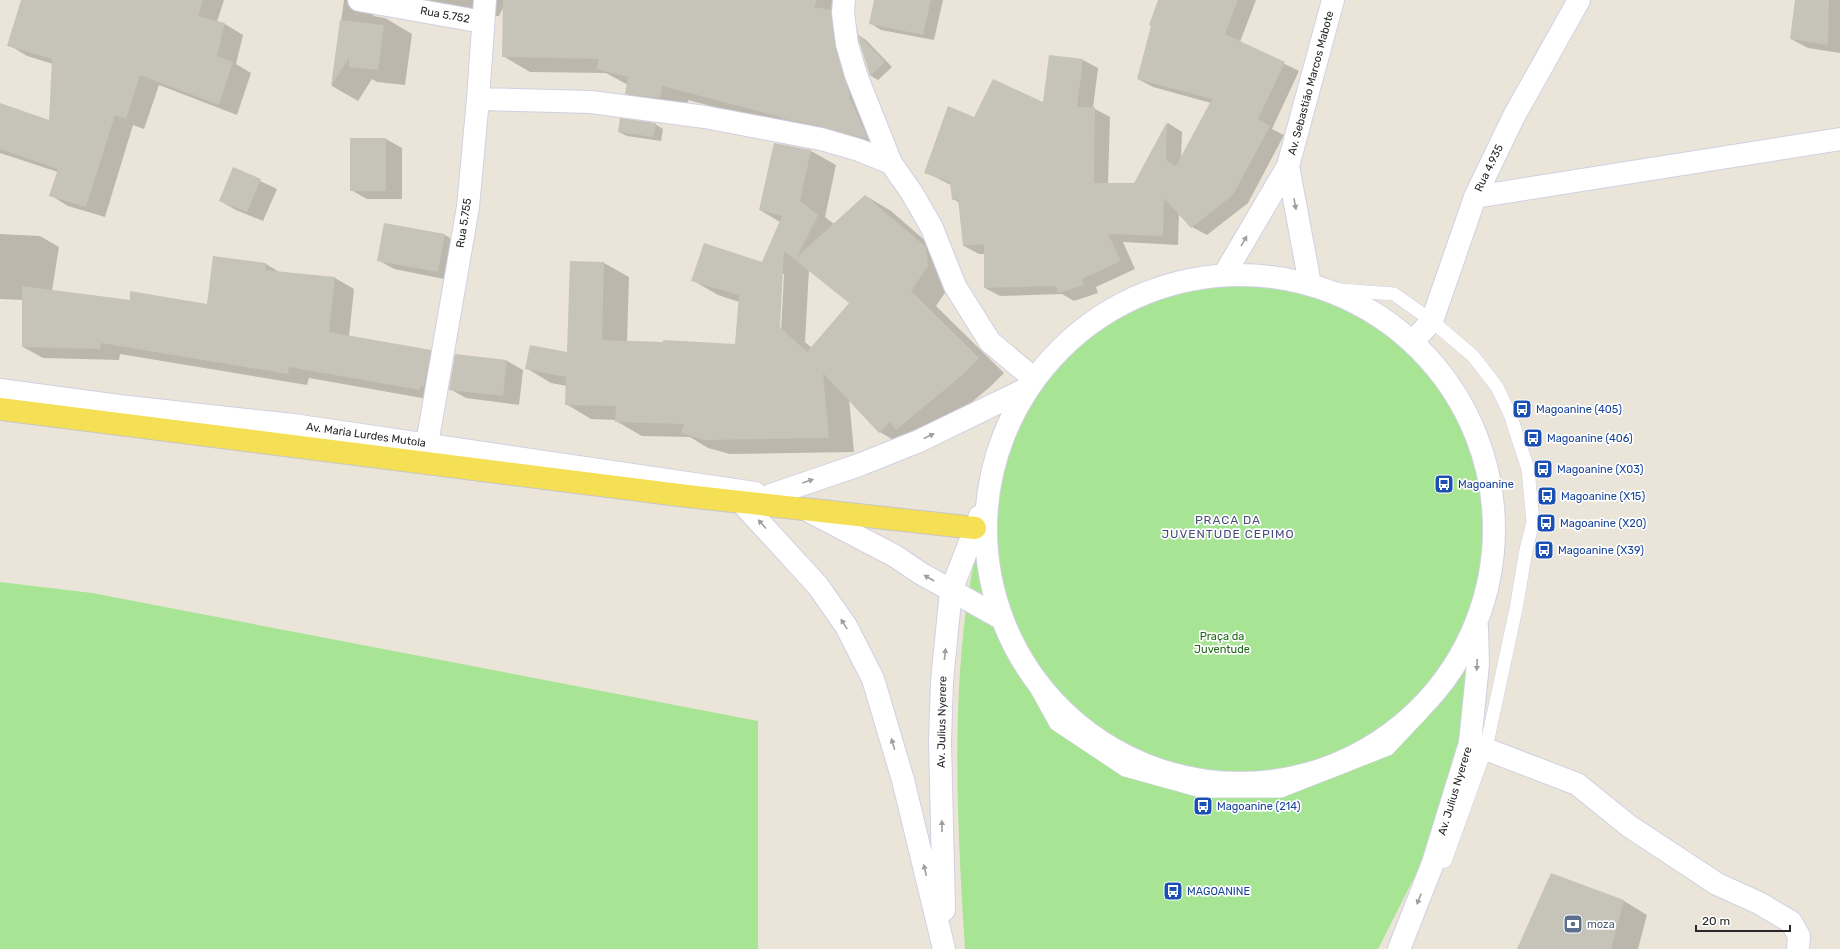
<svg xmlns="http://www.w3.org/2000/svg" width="1840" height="949" font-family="Rubik,sans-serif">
<rect width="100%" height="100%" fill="#ebe5d9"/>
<path fill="#a7e493" d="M 1224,275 L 1268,276 L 1310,284 L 1359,303 L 1413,341 L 1457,393 L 1485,454 L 1496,520 L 1473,710 L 1452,803 L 1378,949 L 965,949 C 958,839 952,727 965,617 C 968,590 974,563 979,537 C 989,483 1000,422 1034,378 C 1067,334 1115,300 1168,284 C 1186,279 1206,278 1224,275 Z
M 0,582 L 92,593 L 758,721 L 758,949 L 0,949 Z"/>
<path fill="#0003" fill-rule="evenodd" d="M 23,0 L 224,0 L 217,22 L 225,24 L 243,35 L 236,64 L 251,73 L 237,115 L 159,85 L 144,129 L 133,125 L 105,217 L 68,206 L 50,195 L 58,172 L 0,153 L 0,104 L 50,121 L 53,64 L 27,56 L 9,45 Z
M 344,0 L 851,0 L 842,18 L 857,27 L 862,64 L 894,154 L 688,100 L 686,113 L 653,109 L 626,93 L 628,85 L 606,73 L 530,72 L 503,56 L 504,6 L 499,16 L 463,16 L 376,8 L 373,16 L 385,18 L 412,34 L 405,85 L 377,82 L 372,79 L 358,101 L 332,86 Z
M 875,0 L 943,0 L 934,40 L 881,30 L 870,23 Z
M 1160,0 L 1256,0 L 1240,42 L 1299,71 L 1272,129 L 1284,135 L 1248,203 L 1207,235 L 1192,227 L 1179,212 L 1178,245 L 1123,242 L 1135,269 L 1096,287 L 1098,293 L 1074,301 L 1062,294 L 1000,296 L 985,288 L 985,254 L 979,254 L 964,246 L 960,203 L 953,199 L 951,185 L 925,172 L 974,119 L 1044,104 L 1083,60 L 1098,68 L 1093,108 L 1110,117 L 1108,184 L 1135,184 L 1168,123 L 1182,132 L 1181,159 L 1211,103 L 1153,87 L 1138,79 Z
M 1796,0 L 1840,0 L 1840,53 L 1808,48 L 1791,39 Z
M 860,36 L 866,40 L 892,67 L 878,80 L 871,76 Z
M 655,124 L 663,129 L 661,141 L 627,136 L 619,132 Z
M 386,139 L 402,148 L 402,199 L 367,199 L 351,190 Z
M 775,144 L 811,151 L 836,165 L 825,217 L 834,224 L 866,196 L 891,211 L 951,263 L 953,281 L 936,306 L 1004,373 L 991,386 L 922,444 L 905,447 L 880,432 L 849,399 L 854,452 L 730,454 L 708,448 L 690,437 L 642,436 L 616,421 L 616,420 L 591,419 L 566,404 L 567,386 L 551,383 L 526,368 L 568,354 L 571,262 L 604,263 L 629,277 L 627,342 L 736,345 L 739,302 L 718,295 L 692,280 L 763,263 L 780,222 L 760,210 ZM 809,269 L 851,302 L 812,348 L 805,342 ZM 782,274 L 784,274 L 781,332 L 779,331 Z
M 233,168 L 277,189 L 263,221 L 236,210 L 220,201 Z
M 0,234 L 40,236 L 59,247 L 52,291 L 130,301 L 208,305 L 266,264 L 281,273 L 335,278 L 354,289 L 349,336 L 430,351 L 450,362 L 439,401 L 309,378 L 307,385 L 120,354 L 119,360 L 43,358 L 23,347 L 23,300 L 0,299 Z
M 445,235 L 461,245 L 454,281 L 394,269 L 378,260 Z
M 456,355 L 507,361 L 523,370 L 519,405 L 466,398 L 450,389 Z
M 1624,901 L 1647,915 L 1638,949 L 1523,949 Z"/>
<path fill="#c6c3b8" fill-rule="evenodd" d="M 21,0 L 203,0 L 198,16 L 225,23 L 217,56 L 233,62 L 219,105 L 140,75 L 126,119 L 115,115 L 86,207 L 49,196 L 58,169 L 0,149 L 0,103 L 49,120 L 52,59 L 7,46 Z
M 503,0 L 817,0 L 814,7 L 831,10 L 835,47 L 850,95 L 849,96 L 868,139 L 823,127 L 780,118 L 780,117 L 662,86 L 660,98 L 625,94 L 628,77 L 596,69 L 599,59 L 502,57 Z
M 874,0 L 931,0 L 923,35 L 869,24 Z
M 1158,0 L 1238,0 L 1225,34 L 1285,62 L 1258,119 L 1270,126 L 1233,195 L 1191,228 L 1164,198 L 1163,236 L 1108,234 L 1121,261 L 1082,279 L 1084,285 L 1058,293 L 1056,286 L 984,288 L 984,244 L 963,246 L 958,199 L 952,200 L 950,182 L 924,173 L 948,106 L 974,117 L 993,79 L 1043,102 L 1049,55 L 1083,59 L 1077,107 L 1095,107 L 1094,183 L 1134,183 L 1167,122 L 1166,160 L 1176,166 L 1212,99 L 1137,79 L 1151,26 L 1149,25 Z
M 1795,0 L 1829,0 L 1828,45 L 1790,39 Z
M 340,20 L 384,25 L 378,70 L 349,67 L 349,58 L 331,86 Z
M 858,34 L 885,62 L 870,76 L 859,41 Z
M 620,118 L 656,123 L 653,137 L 618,132 Z
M 350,138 L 386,138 L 386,191 L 350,191 Z
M 774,143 L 811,150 L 800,201 L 818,215 L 797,257 L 865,195 L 926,247 L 928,266 L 911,291 L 979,358 L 966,372 L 896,430 L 890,422 L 879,433 L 823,373 L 829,438 L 704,440 L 681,433 L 684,424 L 615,422 L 616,406 L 565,405 L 566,377 L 525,369 L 530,345 L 567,352 L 570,261 L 604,262 L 602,340 L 663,342 L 663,340 L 735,344 L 739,295 L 691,281 L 704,243 L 762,262 L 782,216 L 759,210 ZM 784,251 L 849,303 L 807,352 L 780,327 Z
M 233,167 L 261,179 L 247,212 L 219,201 Z
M 384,223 L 445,234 L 438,272 L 377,261 Z
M 213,256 L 266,263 L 265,270 L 335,277 L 329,332 L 431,350 L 424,387 L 421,386 L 420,390 L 289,367 L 288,374 L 101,343 L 100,349 L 22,347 L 22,286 L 130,300 L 130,291 L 207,304 Z
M 455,354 L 507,360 L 503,396 L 449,390 Z
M 1551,873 L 1624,900 L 1611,949 L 1517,949 Z"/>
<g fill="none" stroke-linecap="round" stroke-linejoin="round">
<defs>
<path id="service" d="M 1326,289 L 1394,294 L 1432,321 L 1473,356 L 1497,387 L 1510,414 L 1528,469 L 1533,522 L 1526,550 L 1516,609 L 1486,748 L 1445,861 L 1433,863
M 1026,670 L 1056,724 L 1125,770 L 1201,791 L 1281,791 L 1388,749 L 1422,713 L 1420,710"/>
<path id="minor" d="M 359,0 L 483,22
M 844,0 L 843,13 L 847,44 L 856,75 L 891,163 L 912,193 L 932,228 L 955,286 L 990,342 L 1033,378
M 478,99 L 591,102 L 705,117 L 821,139 L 859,150 L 891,163
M 1475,197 L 1840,139
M 1413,341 L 1432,321 L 1475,197 L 1514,116 L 1579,0
M 427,444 L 468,207 L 478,99 L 485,0
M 1470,743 L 1577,784 L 1629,826 L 1717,884 L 1759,903 L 1791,922 L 1799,936 L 1798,949"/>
<path id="secondary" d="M 1288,166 L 1310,284
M986 529a254 254 0 1 1 508 0a254 254 0 1 1-508 0Z
M 1224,275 L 1288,166 L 1333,0
M 0,390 L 119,406 L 293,425 L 755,493
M 732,492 L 818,586 L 846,626 L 873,679 L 903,780 L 944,949
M 771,495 L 859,465 L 919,441 L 1026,389
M 807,510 L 895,556 L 920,573 L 999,617
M 944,910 L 940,741 L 942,681 L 951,591 L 980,516
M 1399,949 L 1433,863 L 1470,743 L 1478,664 L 1477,627"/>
<path id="primary" d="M 0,409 L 687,496 L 975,528"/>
</defs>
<use href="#service" stroke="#cfd0e2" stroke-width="14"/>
<use href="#minor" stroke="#cfd0e2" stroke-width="24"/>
<use href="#secondary" stroke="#cfd0e2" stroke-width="24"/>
<use href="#primary" stroke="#c7c7c7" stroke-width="24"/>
<use href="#service" stroke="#fff" stroke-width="13"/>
<use href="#minor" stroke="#fff" stroke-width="22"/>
<use href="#secondary" stroke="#fff" stroke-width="22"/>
<use href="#primary" stroke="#f5df55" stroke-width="22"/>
</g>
<defs><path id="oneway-solid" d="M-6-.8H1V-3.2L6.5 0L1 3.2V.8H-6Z"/></defs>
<g fill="#9e9e9e">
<use href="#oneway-solid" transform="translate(1295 204) rotate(80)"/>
<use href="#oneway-solid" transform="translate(1244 241) rotate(-60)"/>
<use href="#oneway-solid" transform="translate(929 436) rotate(-26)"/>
<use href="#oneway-solid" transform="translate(808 481) rotate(-19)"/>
<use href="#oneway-solid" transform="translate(762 524) rotate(-132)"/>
<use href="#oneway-solid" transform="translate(929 578) rotate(-150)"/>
<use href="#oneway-solid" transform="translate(844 624) rotate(-122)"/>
<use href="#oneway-solid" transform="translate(945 654) rotate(-84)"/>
<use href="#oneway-solid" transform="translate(1477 665) rotate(92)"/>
<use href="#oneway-solid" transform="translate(893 744) rotate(-107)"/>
<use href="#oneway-solid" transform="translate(942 826) rotate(-91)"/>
<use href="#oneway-solid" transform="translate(925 870) rotate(-103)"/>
<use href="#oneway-solid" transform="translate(1419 899) rotate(112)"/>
</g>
<defs>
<symbol id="bus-square" viewBox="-11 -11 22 22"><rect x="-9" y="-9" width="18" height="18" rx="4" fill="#1a4fb4" stroke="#fff"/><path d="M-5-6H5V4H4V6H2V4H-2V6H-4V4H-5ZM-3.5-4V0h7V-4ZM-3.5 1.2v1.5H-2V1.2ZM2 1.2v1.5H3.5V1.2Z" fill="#fff"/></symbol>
<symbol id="bank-square" viewBox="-11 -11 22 22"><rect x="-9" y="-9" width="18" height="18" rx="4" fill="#5c6f8a" stroke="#fff"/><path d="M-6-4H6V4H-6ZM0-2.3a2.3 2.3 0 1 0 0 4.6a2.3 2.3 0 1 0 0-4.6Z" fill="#fff"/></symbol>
</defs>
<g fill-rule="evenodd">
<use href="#bus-square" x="1511" y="398" width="22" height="22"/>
<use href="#bus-square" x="1522" y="427" width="22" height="22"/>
<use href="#bus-square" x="1532" y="458" width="22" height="22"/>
<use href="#bus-square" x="1433" y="473" width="22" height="22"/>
<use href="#bus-square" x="1536" y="485" width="22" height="22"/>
<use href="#bus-square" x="1535" y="512" width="22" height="22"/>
<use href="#bus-square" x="1533" y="539" width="22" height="22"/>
<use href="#bus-square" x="1192" y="795" width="22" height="22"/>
<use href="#bus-square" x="1162" y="880" width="22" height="22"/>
<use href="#bank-square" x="1562" y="913" width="22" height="22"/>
</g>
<g text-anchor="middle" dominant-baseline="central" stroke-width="3.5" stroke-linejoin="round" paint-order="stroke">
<g font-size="11" fill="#282828" stroke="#fff">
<text transform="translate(445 15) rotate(10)">Rua 5.752</text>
<text transform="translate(1311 83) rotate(-75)">Av. Sebastião Marcos Mabote</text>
<text transform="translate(1489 168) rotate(-64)">Rua 4.935</text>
<text transform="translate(464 223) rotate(-81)">Rua 5.755</text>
<text transform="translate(366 435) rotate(8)">Av. Maria Lurdes Mutola</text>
<text transform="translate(942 722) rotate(-89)">Av. Julius Nyerere</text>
<text transform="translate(1455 791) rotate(-73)">Av. Julius Nyerere</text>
</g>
<g font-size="11" fill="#164399" stroke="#fff" text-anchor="start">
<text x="1536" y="409">Magoanine (405)</text>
<text x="1547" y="438">Magoanine (406)</text>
<text x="1557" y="469">Magoanine (X03)</text>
<text x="1458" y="484">Magoanine</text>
<text x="1561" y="496">Magoanine (X15)</text>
<text x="1560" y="523">Magoanine (X20)</text>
<text x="1558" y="550">Magoanine (X39)</text>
<text x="1217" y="806">Magoanine (214)</text>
<text x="1187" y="891">MAGOANINE</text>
</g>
<g font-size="11" fill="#206717" stroke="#fff">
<text x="1222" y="636">Praça da<tspan x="1222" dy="13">Juventude</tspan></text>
</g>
<g font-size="11" fill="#4e5e75" stroke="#fff" text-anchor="start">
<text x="1587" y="924">moza</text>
</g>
<g font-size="12" letter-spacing="1" fill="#484c7a" stroke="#fff">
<text x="1228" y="520">PRACA DA<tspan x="1228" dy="14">JUVENTUDE CEPIMO</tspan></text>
</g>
</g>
<path d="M1696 925v6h94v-6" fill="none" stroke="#282828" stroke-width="2"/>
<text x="1702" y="925" font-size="12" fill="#282828" stroke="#ffffff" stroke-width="3" paint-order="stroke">20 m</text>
</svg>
